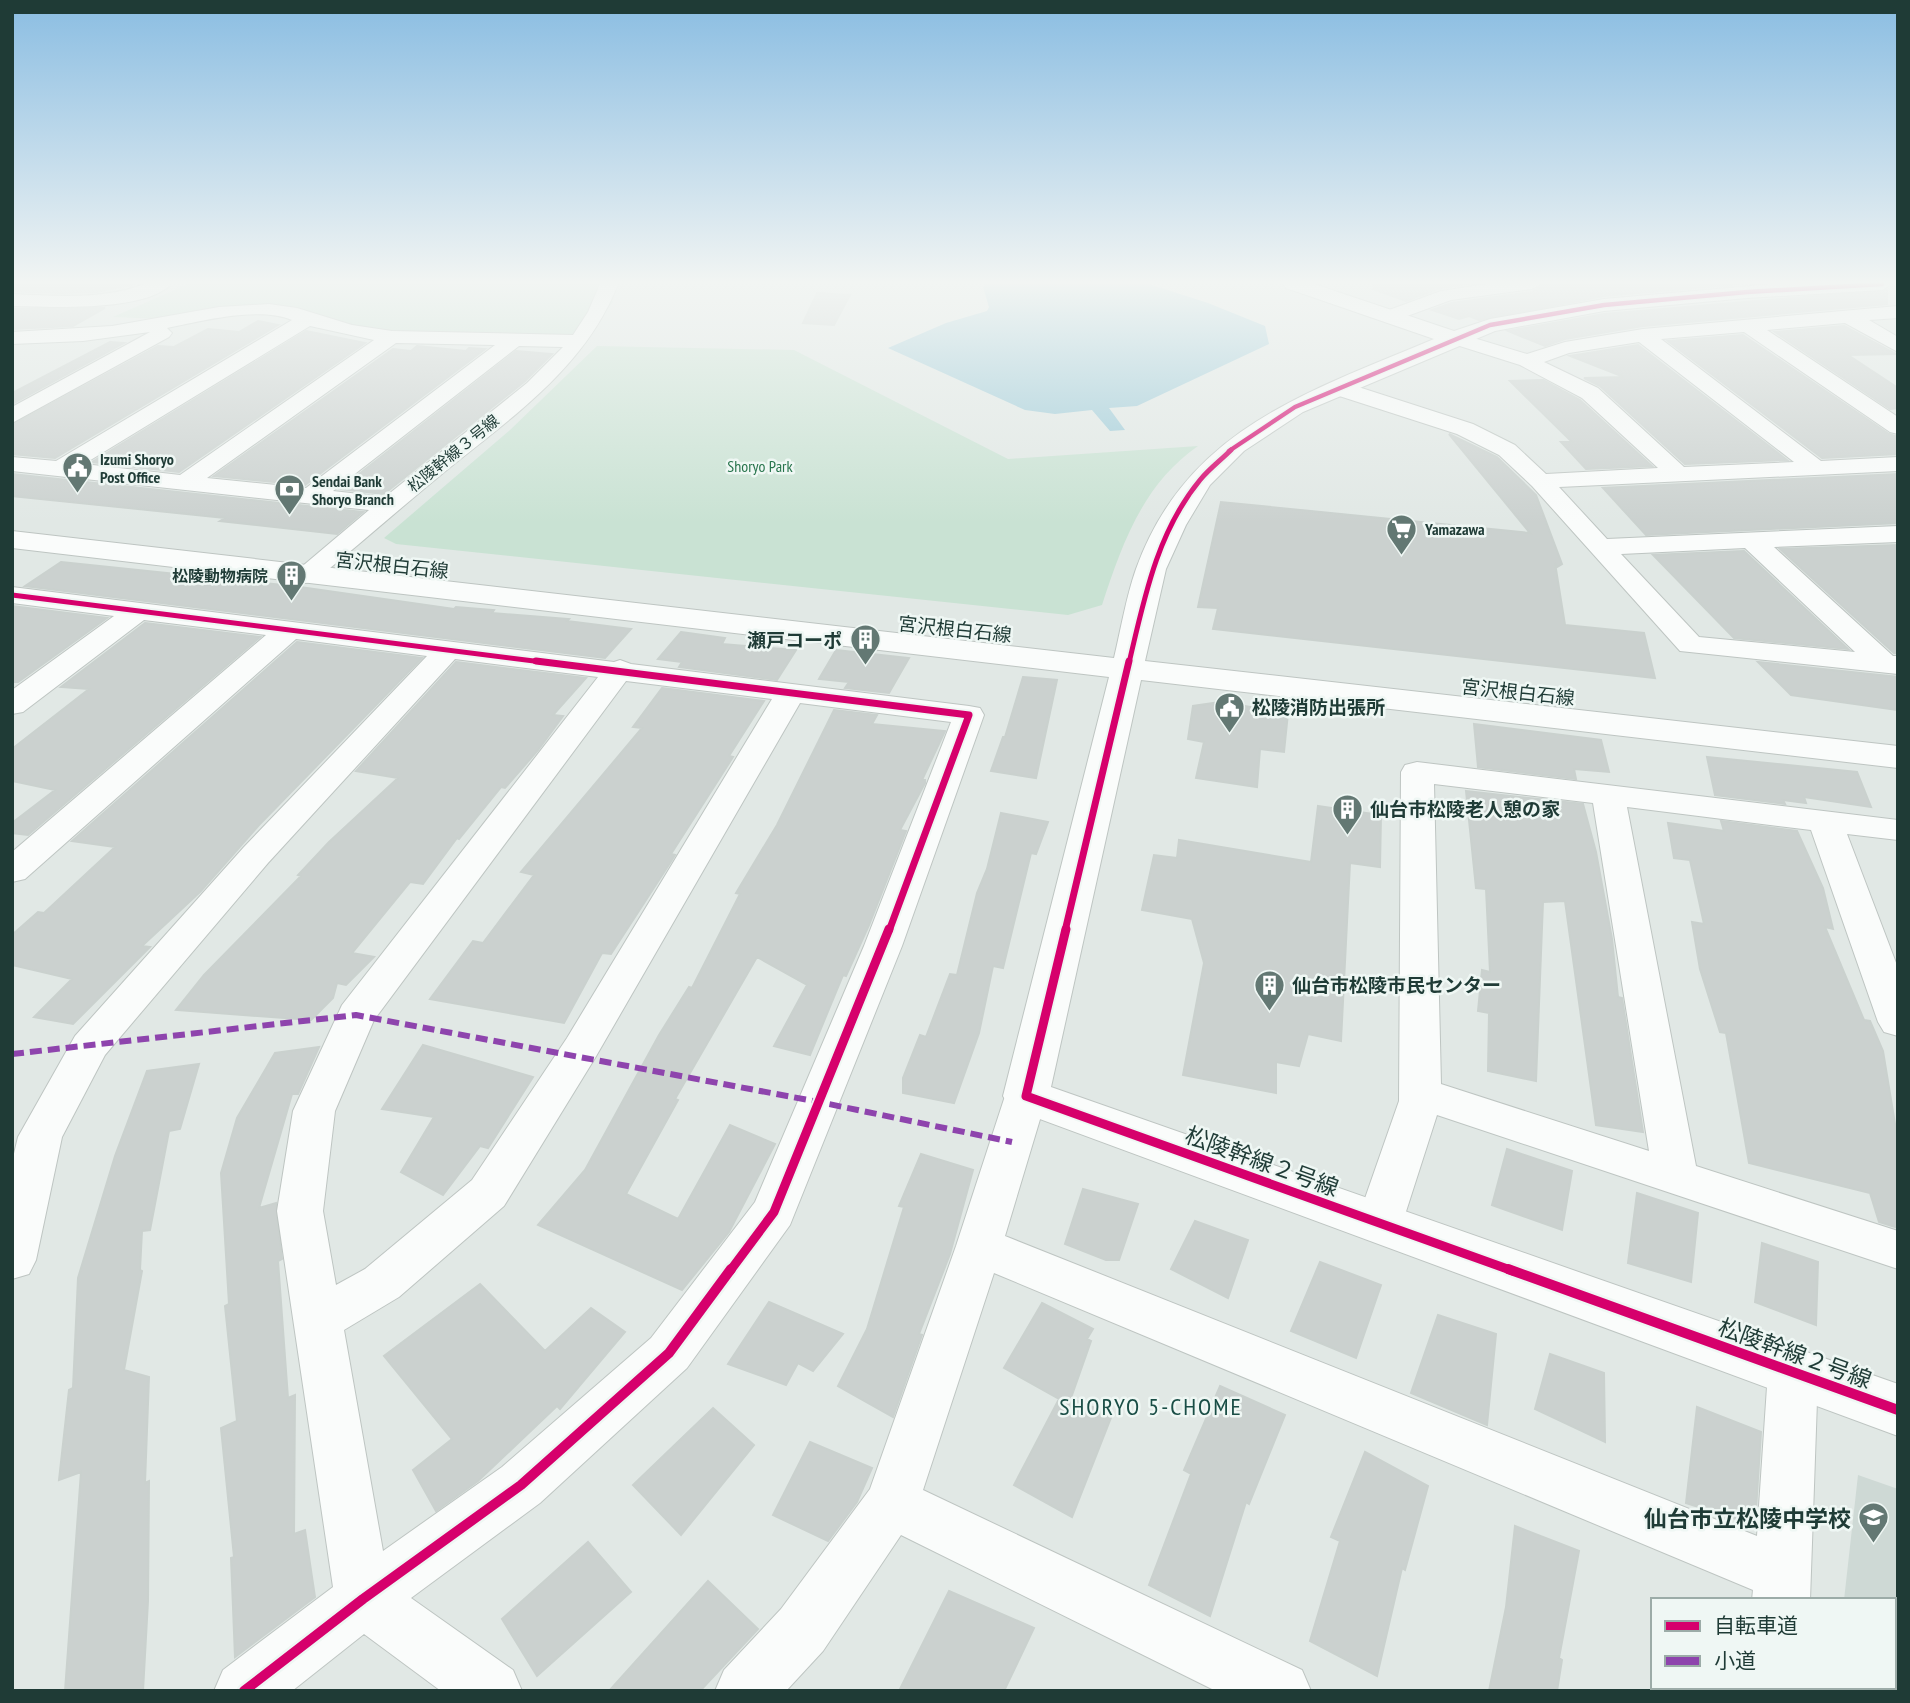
<svg xmlns="http://www.w3.org/2000/svg" width="1910" height="1703" font-family="'PT Sans Narrow','Noto Sans JP',sans-serif">
<rect width="100%" height="100%" fill="#e1e8e5"/>
<path fill="#ced9d5" d="M 1858,1475 L 1898,1489 L 1898,1691 L 1834,1691 L 1834,1687 L 1894,1687 L 1894,1600 L 1844,1600 Z"/>
<path fill="#c9e2d3" d="M 188,284 L 609,284 L 607,292 L 613,302 L 579,341 L 392,337 L 282,305 L 185,320 L 113,317 Z
M 597,346 L 794,350 L 1008,459 L 1198,446 C 1143,484 1122,544 1102,605 L 1068,615 L 396,544 L 384,538 L 510,430 Z"/>
<path fill="#9ecbd8" d="M 987,284 L 1149,284 L 1208,303 L 1265,326 L 1269,344 L 1137,406 L 1109,408 L 1125,430 L 1110,431 L 1092,410 L 1055,414 L 1025,410 L 888,348 L 946,323 L 987,311 L 989,307 L 983,287 Z"/>
<path fill="#cbd1cf" stroke="#cad1ce" stroke-width="2" d="M 12,284 L 135,284 L 96,292 L 62,293 L 12,291 Z
M 1374,284 L 1467,284 L 1441,288 L 1406,301 L 1373,289 Z
M 1544,284 L 1739,284 L 1604,296 L 1479,320 L 1469,316 L 1459,319 L 1432,310 L 1452,303 L 1532,292 Z
M 1887,290 L 1887,304 L 1643,326 L 1565,339 L 1545,346 L 1508,331 L 1604,314 Z
M 817,293 L 850,295 L 834,325 L 803,323 Z
M 105,308 L 73,326 L 12,329 L 12,309 Z
M 258,321 L 278,325 L 55,458 L 12,454 L 12,425 L 158,346 L 174,347 L 208,329 L 239,332 Z
M 1844,326 L 1896,354 L 1848,355 L 1898,388 L 1898,408 L 1890,409 L 1775,332 Z
M 306,331 L 365,343 L 179,472 L 92,462 Z
M 1743,335 L 1889,434 L 1898,437 L 1898,454 L 1822,458 L 1668,341 Z
M 110,342 L 124,343 L 12,404 L 12,393 Z
M 1638,345 L 1787,460 L 1685,464 L 1600,386 L 1584,378 L 1624,377 L 1570,356 Z
M 417,346 L 466,351 L 469,348 L 485,349 L 305,485 L 214,476 L 393,349 L 411,351 Z
M 516,351 L 552,354 L 525,381 L 384,494 L 340,489 Z
M 1543,380 L 1580,400 L 1652,466 L 1586,469 L 1561,442 L 1572,442 L 1510,381 Z
M 1449,434 L 1497,457 L 1536,495 L 1562,564 L 1557,567 L 1555,563 L 1565,625 L 1644,633 L 1655,678 L 1213,629 L 1218,608 L 1198,607 L 1221,502 L 1530,533 Z
M 12,474 L 363,512 L 337,534 L 220,521 L 225,518 L 12,496 Z
M 1898,474 L 1898,523 L 1646,535 L 1603,488 Z
M 1898,545 L 1898,653 L 1894,653 L 1780,549 Z
M 1744,551 L 1848,649 L 1734,638 L 1653,555 Z
M 61,562 L 293,586 L 454,609 L 456,607 L 494,610 L 492,613 L 569,619 L 567,621 L 631,629 L 605,658 L 25,586 Z
M 12,606 L 107,618 L 18,682 L 12,682 Z
M 145,623 L 260,637 L 28,835 L 12,833 L 12,823 L 55,790 L 12,781 L 12,749 L 89,689 L 61,687 Z
M 681,632 L 725,638 L 722,644 L 796,650 L 777,680 L 679,667 L 682,662 L 658,659 Z
M 297,642 L 422,658 L 259,825 L 201,891 L 142,946 L 150,947 L 73,1024 L 34,1017 L 72,979 L 12,965 L 12,935 L 38,912 L 44,913 L 115,847 L 72,841 Z
M 836,650 L 909,658 L 889,693 L 845,688 L 849,682 L 819,679 Z
M 456,662 L 586,678 L 553,715 L 563,716 L 538,750 L 505,788 L 501,787 L 459,839 L 457,838 L 423,884 L 410,882 L 352,953 L 374,957 L 346,985 L 337,983 L 333,998 L 311,1020 L 176,1010 L 204,975 L 301,876 L 298,875 L 329,842 L 398,778 L 356,771 Z
M 1758,662 L 1898,677 L 1898,710 L 1791,695 Z
M 1023,677 L 1057,680 L 1036,778 L 991,771 L 1003,737 L 1005,737 Z
M 662,688 L 764,701 L 729,756 L 733,757 L 671,854 L 675,855 L 670,863 L 611,954 L 602,953 L 564,1023 L 430,999 L 473,941 L 483,943 L 534,875 L 521,872 L 642,728 L 633,727 Z
M 1220,702 L 1288,713 L 1284,752 L 1260,749 L 1257,787 L 1196,778 L 1204,742 L 1188,739 L 1193,706 Z
M 834,710 L 877,715 L 872,724 L 945,731 L 922,780 L 925,780 L 925,783 L 900,830 L 906,831 L 869,925 L 846,976 L 843,975 L 810,1055 L 774,1046 L 807,985 L 757,957 L 675,1099 L 678,1100 L 626,1194 L 678,1219 L 730,1125 L 775,1144 L 729,1232 L 682,1290 L 538,1225 L 585,1170 L 659,1035 L 689,987 L 692,988 L 740,894 L 736,893 L 777,825 Z
M 1474,724 L 1601,740 L 1609,772 L 1574,769 L 1576,779 L 1478,767 Z
M 1707,757 L 1857,772 L 1871,807 L 1804,797 L 1806,803 L 1783,800 L 1785,804 L 1715,795 Z
M 1466,791 L 1583,804 L 1596,852 L 1612,939 L 1618,997 L 1622,998 L 1643,1132 L 1596,1125 L 1565,901 L 1543,902 L 1536,1081 L 1488,1071 L 1489,1013 L 1478,1011 L 1482,970 L 1490,972 L 1486,889 L 1476,888 Z
M 1318,806 L 1381,815 L 1380,867 L 1350,863 L 1341,1041 L 1308,1034 L 1299,1066 L 1276,1062 L 1276,1093 L 1183,1075 L 1204,963 L 1192,919 L 1142,910 L 1154,855 L 1177,858 L 1179,840 L 1311,862 Z
M 1001,813 L 1048,822 L 1036,854 L 1031,853 L 1003,968 L 993,966 L 979,1033 L 954,1103 L 903,1093 L 903,1078 L 920,1035 L 926,1037 L 950,974 L 957,975 L 977,893 L 987,869 Z
M 1721,821 L 1797,831 L 1823,888 L 1833,929 L 1825,927 L 1864,1020 L 1870,1021 L 1883,1051 L 1898,1142 L 1898,1228 L 1879,1222 L 1870,1193 L 1749,1163 L 1726,1033 L 1720,1032 L 1700,969 L 1692,922 L 1704,924 L 1690,860 L 1674,858 L 1668,823 L 1724,831 Z
M 423,1045 L 533,1077 L 488,1148 L 480,1146 L 443,1195 L 401,1172 L 434,1117 L 382,1109 Z
M 319,1047 L 298,1094 L 292,1094 L 259,1208 L 276,1203 L 282,1259 L 278,1261 L 288,1398 L 295,1395 L 294,1534 L 305,1530 L 315,1597 L 235,1657 L 231,1558 L 234,1557 L 221,1428 L 237,1421 L 225,1306 L 229,1304 L 221,1173 L 237,1118 L 275,1053 Z
M 199,1064 L 180,1129 L 169,1131 L 150,1230 L 142,1231 L 140,1270 L 142,1271 L 124,1370 L 149,1377 L 145,1483 L 149,1481 L 148,1601 L 143,1691 L 65,1691 L 81,1472 L 59,1480 L 69,1390 L 73,1388 L 78,1278 L 115,1156 L 147,1071 Z
M 1507,1149 L 1572,1171 L 1562,1230 L 1492,1205 Z
M 921,1154 L 973,1170 L 950,1254 L 919,1334 L 922,1335 L 893,1417 L 838,1386 L 867,1329 L 904,1207 L 899,1206 Z
M 1083,1189 L 1138,1204 L 1119,1260 L 1106,1260 L 1065,1244 Z
M 1637,1193 L 1698,1213 L 1691,1282 L 1628,1263 Z
M 1195,1221 L 1248,1240 L 1228,1298 L 1171,1269 Z
M 1762,1243 L 1818,1262 L 1816,1325 L 1755,1302 Z
M 1320,1262 L 1381,1285 L 1356,1358 L 1291,1331 Z
M 480,1284 L 545,1351 L 591,1308 L 625,1332 L 560,1409 L 557,1406 L 478,1481 L 436,1511 L 413,1470 L 452,1439 L 384,1356 Z
M 769,1302 L 843,1334 L 813,1371 L 798,1363 L 786,1385 L 728,1364 Z
M 1042,1303 L 1093,1329 L 1087,1339 L 1091,1341 L 1071,1398 L 1112,1415 L 1072,1517 L 1014,1485 L 1059,1399 L 1004,1368 Z
M 1438,1315 L 1496,1334 L 1487,1425 L 1411,1393 Z
M 1550,1354 L 1604,1373 L 1605,1442 L 1535,1409 Z
M 1220,1386 L 1285,1415 L 1249,1504 L 1246,1502 L 1210,1616 L 1149,1585 L 1191,1474 L 1184,1470 Z
M 1697,1407 L 1761,1432 L 1755,1525 L 1686,1503 Z
M 713,1408 L 754,1445 L 681,1535 L 633,1485 Z
M 810,1442 L 872,1468 L 857,1502 L 828,1541 L 773,1515 Z
M 1365,1452 L 1428,1486 L 1405,1570 L 1402,1568 L 1377,1676 L 1310,1641 L 1340,1541 L 1331,1537 Z
M 1515,1526 L 1579,1551 L 1559,1658 L 1562,1660 L 1557,1691 L 1489,1691 L 1506,1607 Z
M 588,1542 L 631,1592 L 537,1676 L 502,1619 Z
M 708,1581 L 758,1629 L 700,1691 L 609,1691 Z
M 949,1591 L 1034,1628 L 1004,1691 L 899,1691 Z"/>
<g fill="none" stroke-linecap="round" stroke-linejoin="round">
<defs>
<path id="minor" d="M 145,284 L 171,284 C 146,312 48,307 12,306 L 12,294 C 56,296 103,300 145,284 Z
M 600,284 L 618,284 C 585,369 510,418 442,474 C 399,509 358,546 314,581 L 305,583 L 296,581 L 292,575 L 369,510 L 12,471 L 12,457 L 56,461 L 292,320 C 258,306 202,321 167,328 L 172,333 L 169,337 L 12,423 L 12,407 L 150,332 L 83,341 L 12,344 L 12,332 L 112,326 L 219,307 L 269,304 L 297,308 L 352,325 L 392,331 L 573,335 L 588,312 ZM 310,326 L 374,340 L 180,475 L 84,464 ZM 396,343 L 495,345 L 306,488 L 207,478 ZM 519,346 L 563,347 L 527,383 L 385,497 L 333,491 Z
M 1487,284 L 1541,284 L 1532,289 L 1451,300 L 1388,323 L 1378,317 L 1381,313 L 1441,291 Z
M 1898,306 L 1898,318 L 1869,320 L 1898,337 L 1898,352 L 1845,323 L 1767,330 L 1898,417 L 1898,434 L 1890,432 L 1744,332 L 1661,339 L 1821,461 L 1898,457 L 1898,471 L 1559,487 L 1607,539 L 1898,526 L 1898,542 L 1774,547 L 1893,656 L 1898,656 L 1898,674 L 1680,651 L 1532,486 L 1499,455 L 1457,434 L 1330,393 L 1327,388 L 1330,383 L 1346,383 L 1473,424 L 1515,445 L 1546,474 L 1658,468 L 1582,398 L 1520,365 L 1447,342 L 1444,338 L 1447,334 L 1454,332 L 1527,354 L 1565,342 L 1643,329 ZM 1639,342 L 1794,462 L 1684,467 L 1598,388 L 1544,362 L 1569,353 ZM 1745,548 L 1855,652 L 1699,637 L 1621,554 Z
M 12,587 L 614,662 L 620,660 L 631,664 L 969,706 L 980,708 L 984,715 L 902,946 L 790,1225 L 687,1368 L 540,1503 L 411,1598 L 513,1670 L 522,1691 L 441,1691 L 364,1634 L 292,1691 L 214,1691 L 223,1670 L 333,1587 L 277,1211 L 293,1111 L 342,1005 L 598,677 L 455,659 L 268,863 L 105,1055 L 62,1137 L 36,1260 L 29,1274 L 12,1279 L 12,1162 L 18,1137 L 75,1036 L 244,847 L 427,656 L 296,639 L 25,879 L 12,882 L 12,852 L 266,635 L 144,620 L 23,712 L 12,714 L 12,690 L 114,616 L 12,603 ZM 626,681 L 772,699 L 567,1038 L 472,1180 L 365,1269 L 336,1285 L 323,1211 L 335,1111 L 374,1020 ZM 800,703 L 951,722 L 864,946 L 755,1202 L 651,1338 L 502,1467 L 383,1551 L 344,1330 L 399,1297 L 504,1206 L 595,1058 Z
M 1417,762 L 1898,820 L 1898,840 L 1847,834 L 1898,968 L 1898,1036 L 1884,1032 L 1878,1022 L 1811,830 L 1627,807 L 1696,1166 L 1898,1231 L 1898,1269 L 1437,1115 L 1402,1224 L 1395,1237 L 1379,1243 L 1363,1237 L 1356,1224 L 1399,1101 L 1401,772 L 1405,765 ZM 1434,784 L 1593,803 L 1649,1151 L 1441,1084 Z
M 1026,1080 L 1041,1085 L 1047,1096 L 1005,1236 L 1757,1536 L 1768,1372 L 1775,1356 L 1793,1350 L 1811,1356 L 1818,1372 L 1810,1600 L 1752,1600 L 1753,1590 L 994,1273 L 923,1490 L 1302,1670 L 1311,1691 L 1216,1691 L 901,1535 L 823,1651 L 786,1691 L 715,1691 L 724,1670 L 781,1609 L 870,1489 L 956,1246 L 1005,1096 L 1011,1085 Z
M 1745,1687 L 1805,1687 L 1805,1691 L 1745,1691 Z"/>
<path id="tertiary" d="M 1283,284 L 1314,284 L 1454,331 L 1490,319 L 1604,299 L 1773,284 L 1892,284 L 1882,290 L 1747,298 L 1604,311 L 1495,331 L 1303,412 L 1244,451 L 1210,485 L 1186,525 L 1166,569 L 1145,661 L 1898,746 L 1898,768 L 1141,680 L 1051,1087 L 1898,1384 L 1898,1436 L 1010,1108 L 1003,1096 L 1109,677 L 12,548 L 12,531 L 1114,658 C 1121,629 1126,597 1136,569 C 1187,428 1309,392 1434,339 L 1286,288 Z"/>
</defs>
<use href="#minor" stroke="#bec5c2" stroke-width="2"/>
<use href="#tertiary" stroke="#bec5c2" stroke-width="2"/>
<use href="#minor" fill="#fafcfb" fill-rule="evenodd"/>
<use href="#tertiary" fill="#fafcfb" fill-rule="evenodd"/>
<path stroke="#8e44ad" stroke-width="6" stroke-dasharray="12 6" stroke-linecap="butt" d="M 12,1054 L 356,1015 L 819,1102 L 1012,1142"/>
<defs>
<path id="cycleway-far4" d="M 1229,451 L 1295,407 L 1490,325 L 1604,305 L 1747,292 L 1882,284"/>
<path id="cycleway-far3" d="M 12,595 L 550,663
M 1129,663 C 1144,599 1157,532 1200,480 C 1209,469 1221,460 1231,450"/>
<path id="cycleway-far2" d="M 536,661 L 969,715 L 889,931
M 1065,931 L 1129,661"/>
<path id="cycleway-far1" d="M 1066,929 L 1026,1096 L 1513,1271
M 730,1271 L 774,1212 L 889,929"/>
<path id="cycleway" d="M 1508,1269 L 1898,1410
M 244,1691 L 363,1599 L 521,1485 L 669,1353 L 731,1269"/>
</defs>
<use href="#cycleway-far4" stroke="#eff7f4" stroke-width="7"/>
<use href="#cycleway-far3" stroke="#eff7f4" stroke-width="9"/>
<use href="#cycleway-far2" stroke="#eff7f4" stroke-width="11"/>
<use href="#cycleway-far1" stroke="#eff7f4" stroke-width="13"/>
<use href="#cycleway" stroke="#eff7f4" stroke-width="15"/>
<use href="#cycleway-far4" stroke="#d6006c" stroke-width="4.5"/>
<use href="#cycleway-far3" stroke="#d6006c" stroke-width="5"/>
<use href="#cycleway-far2" stroke="#d6006c" stroke-width="7"/>
<use href="#cycleway-far1" stroke="#d6006c" stroke-width="9"/>
<use href="#cycleway" stroke="#d6006c" stroke-width="10"/>
</g>
<linearGradient id="sky" x2="0" y2="1"><stop stop-color="#8abde2"/><stop offset="0.54" stop-color="#f2f5f3"/><stop offset="1" stop-color="#f2f5f3" stop-opacity="0"/></linearGradient>
<rect width="1910" height="523" fill="url(#sky)"/>
<defs>
<symbol id="civic-pin" viewBox="-11 -11 22 30"><path d="M0 17L-7.5 6A9.5 9.5 0 1 1 7.5 6Z" fill="#637873" stroke="#eff7f4"/><path d="M-.6-6.5H3V-4.5H.6V-3L4-1V1h2V6H-6V1h2V-1L-.6-3ZM-1.2 2.5V6h2.4V2.5Z" fill="#fff"/></symbol>
<symbol id="bank-pin" viewBox="-11 -11 22 30"><path d="M0 17L-7.5 6A9.5 9.5 0 1 1 7.5 6Z" fill="#637873" stroke="#eff7f4"/><path d="M-6-4H6V4H-6ZM0-2.3a2.3 2.3 0 1 0 0 4.6a2.3 2.3 0 1 0 0-4.6Z" fill="#fff"/></symbol>
<symbol id="supermarket-pin" viewBox="-11 -11 22 30"><path d="M0 17L-7.5 6A9.5 9.5 0 1 1 7.5 6Z" fill="#637873" stroke="#eff7f4"/><path d="M-6-5.5h2.5l.6 2H6L4.5 2H-2.5L-4.4-4H-6ZM-1.5 3.2a1.3 1.3 0 1 0 .1 0ZM3 3.2a1.3 1.3 0 1 0 .1 0Z" fill="#fff"/></symbol>
<symbol id="building-pin" viewBox="-11 -11 22 30"><path d="M0 17L-7.5 6A9.5 9.5 0 1 1 7.5 6Z" fill="#637873" stroke="#eff7f4"/><path d="M-4-6H4V6H1V3H-1V6H-4ZM-2.5-4.3h1.7v1.8h-1.7ZM.8-4.3h1.7v1.8H.8ZM-2.5-1h1.7V.8h-1.7ZM.8-1h1.7V.8H.8Z" fill="#fff"/></symbol>
<symbol id="school-pin" viewBox="-11 -11 22 30"><path d="M0 17L-7.5 6A9.5 9.5 0 1 1 7.5 6Z" fill="#637873" stroke="#eff7f4"/><path d="M0-5L7-2L0 1L-7-2ZM-4 1L0 2.5L4 1V4Q0 6-4 4Z" fill="#fff"/></symbol>
</defs>
<g fill-rule="evenodd">
<use href="#civic-pin" x="60" y="450" width="35" height="47"/>
<use href="#bank-pin" x="272" y="472" width="35" height="47"/>
<use href="#supermarket-pin" x="1384" y="512" width="35" height="47"/>
<use href="#building-pin" x="274" y="558" width="35" height="47"/>
<use href="#building-pin" x="848" y="622" width="35" height="47"/>
<use href="#civic-pin" x="1212" y="690" width="35" height="47"/>
<use href="#building-pin" x="1330" y="792" width="35" height="47"/>
<use href="#building-pin" x="1252" y="968" width="35" height="47"/>
<use href="#school-pin" x="1856" y="1500" width="35" height="47"/>
</g>
<g text-anchor="middle" dominant-baseline="central" stroke-width="5" stroke-linejoin="round" paint-order="stroke">
<g font-size="16" fill="#1f3b36" stroke="#eff7f4">
<text transform="translate(453 453) rotate(-39)">松陵幹線３号線</text>
</g>
<g font-size="16" font-weight="bold" fill="#1f3b36" stroke="#eff7f4" text-anchor="start">
<text x="100" y="459">Izumi Shoryo<tspan x="100" dy="18">Post Office</tspan></text>
<text x="312" y="481">Sendai Bank<tspan x="312" dy="18">Shoryo Branch</tspan></text>
<text x="1425" y="529">Yamazawa</text>
<text x="268" y="576" text-anchor="end">松陵動物病院</text>
</g>
<g font-size="16" fill="#27744c" stroke="#eff7f4">
<text x="760" y="466">Shoryo Park</text>
</g>
<g font-size="19" fill="#1f3b36" stroke="#eff7f4">
<text transform="translate(392 565) rotate(6)">宮沢根白石線</text>
<text transform="translate(955 629) rotate(6)">宮沢根白石線</text>
<text transform="translate(1518 692) rotate(6)">宮沢根白石線</text>
</g>
<g font-size="19" font-weight="bold" fill="#1f3b36" stroke="#eff7f4" text-anchor="start">
<text x="842" y="640" text-anchor="end">瀬戸コーポ</text>
<text x="1252" y="707">松陵消防出張所</text>
<text x="1370" y="809">仙台市松陵老人憩の家</text>
<text x="1292" y="985">仙台市松陵市民センター</text>
</g>
<g font-size="23" fill="#1f3b36" stroke="#eff7f4">
<text transform="translate(1262 1161) rotate(20)">松陵幹線２号線</text>
<text transform="translate(1795 1353) rotate(20)">松陵幹線２号線</text>
</g>
<g font-size="23" font-weight="bold" fill="#1f3b36" stroke="#eff7f4" text-anchor="end">
<text x="1851" y="1518">仙台市立松陵中学校</text>
</g>
<g font-size="24" letter-spacing="2" fill="#1a4e46" stroke="#eff7f4">
<text x="1151" y="1406">SHORYO 5-CHOME</text>
</g>
</g>
<rect width="1910" height="1703" fill="none" stroke="#1f3b36" stroke-width="28"/>
<rect x="1651" y="1598" width="245" height="91" fill="#eff7f4" stroke="#9caca8" stroke-width="2"/>
<rect x="1665" y="1621" width="35" height="10" fill="#d6006c" stroke="#9caca8" stroke-width="2"/>
<text x="1714" y="1633" font-size="21" fill="#1f3b36">自転車道</text>
<rect x="1665" y="1656" width="35" height="10" fill="#8e44ad" stroke="#9caca8" stroke-width="2"/>
<text x="1714" y="1668" font-size="21" fill="#1f3b36">小道</text>
</svg>
